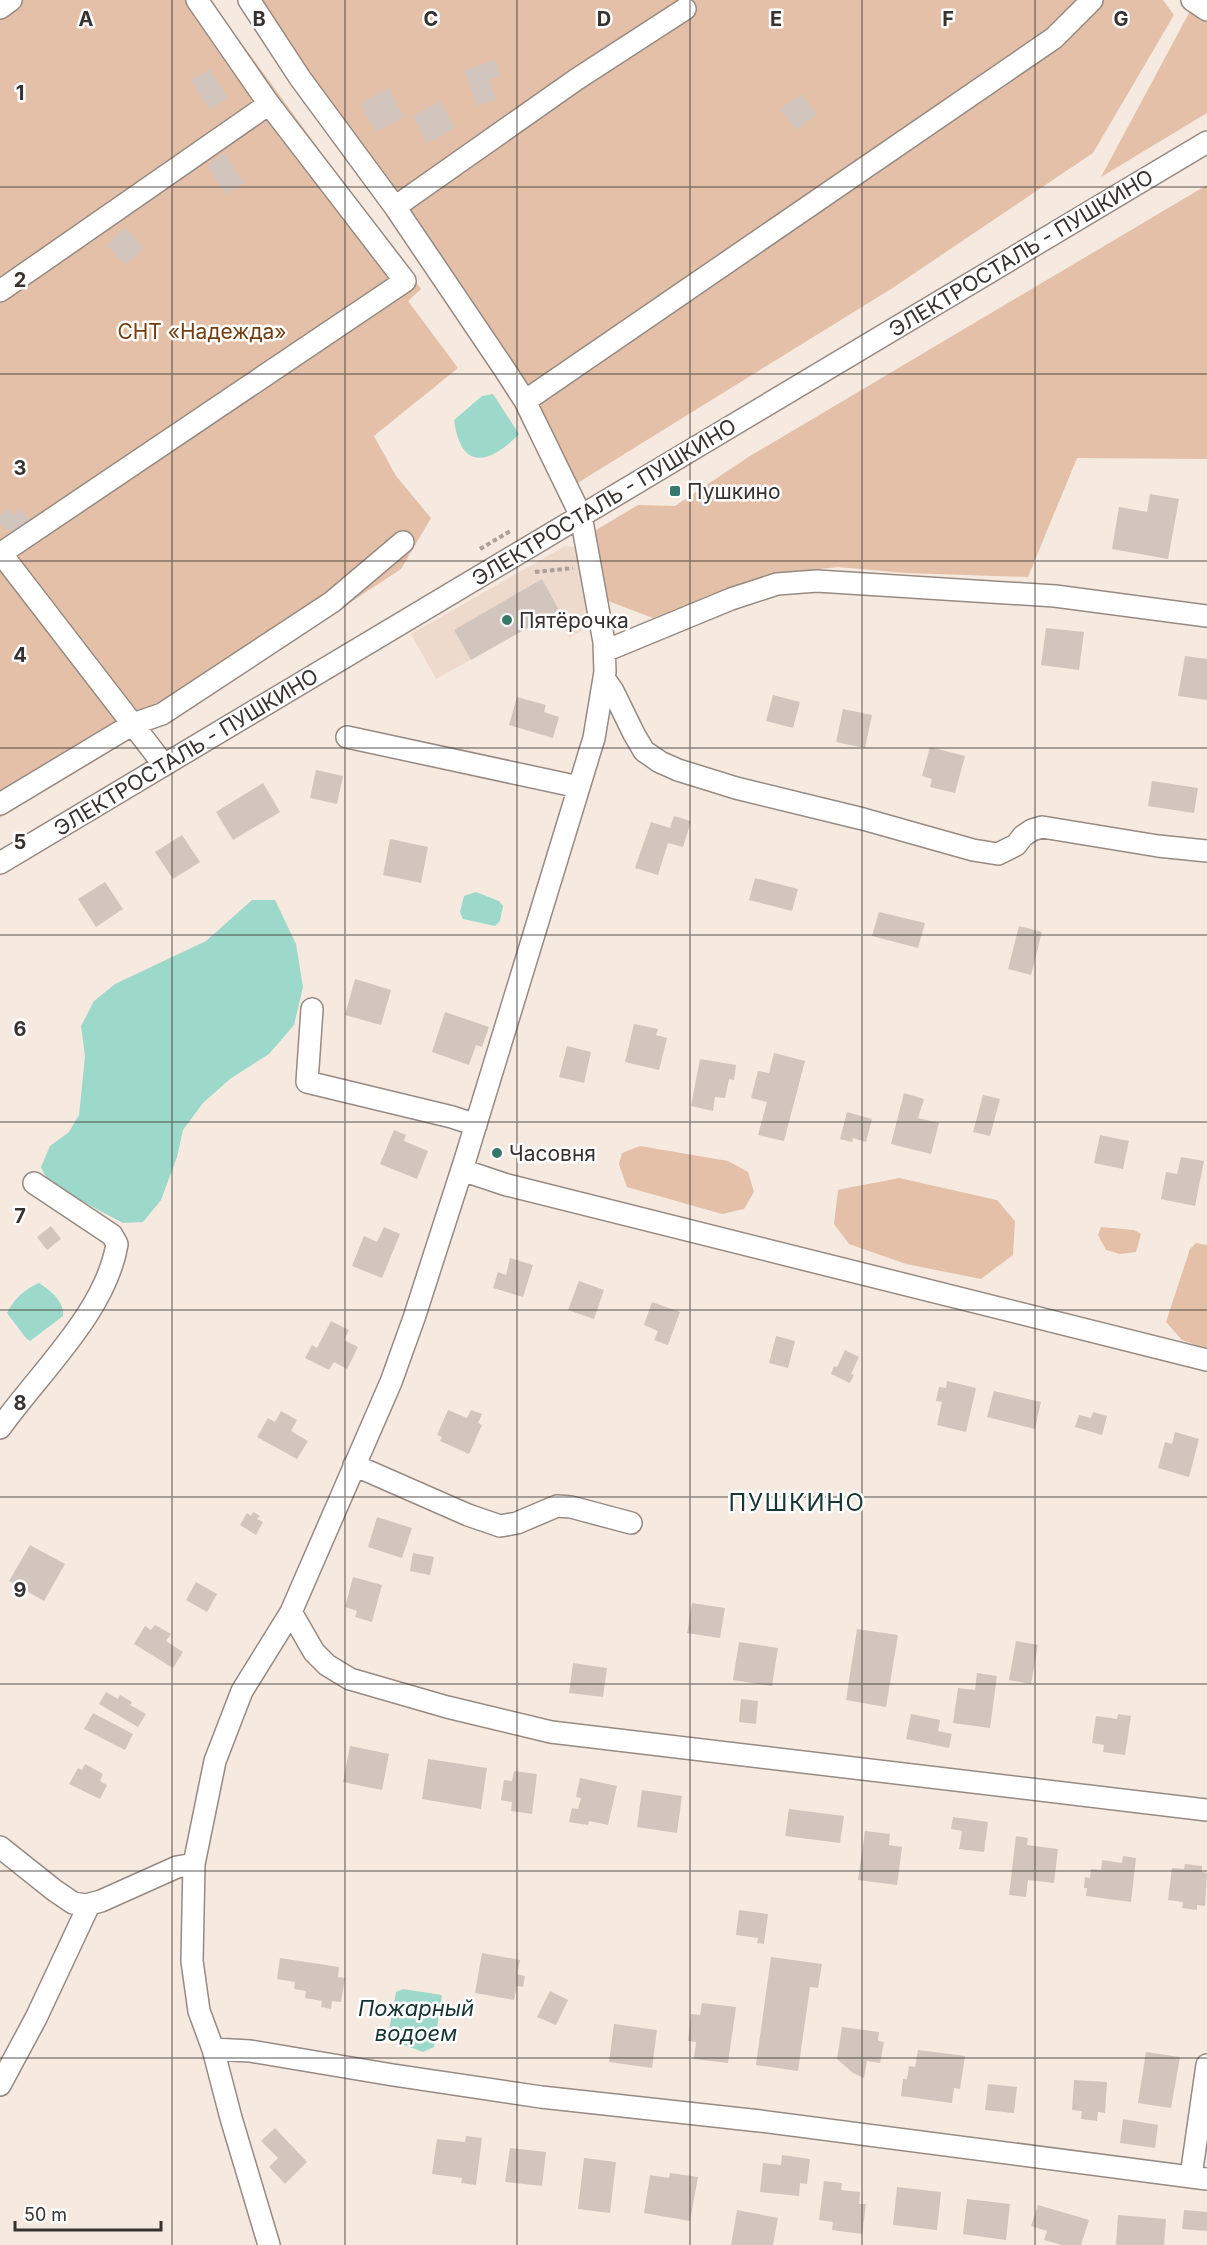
<svg xmlns="http://www.w3.org/2000/svg" width="1207" height="2245" font-family="Inter,sans-serif">
<rect width="100%" height="100%" fill="#f6e9e0"/>
<path fill="#eddacc" d="M 565,546 L 582,548 L 593,625 L 569,638 L 559,610 L 436,679 L 411,634 Z"/>
<path fill="#e4c0a8" d="M 0,0 L 210,0 L 421,289 L 408,301 L 458,368 L 374,436 L 396,476 L 431,518 L 401,569 L 271,655 L 0,818 Z
M 262,0 L 1163,0 L 1174,15 L 1093,153 L 891,289 L 576,484 Z
M 1196,0 L 1207,0 L 1207,113 L 1101,177 Z
M 1207,185 L 1207,459 L 1077,458 L 1028,577 L 906,573 L 838,567 L 773,574 L 712,594 L 653,618 L 608,601 L 591,533 L 638,505 L 675,506 L 750,456 Z
M 640,1146 L 728,1161 L 748,1172 L 754,1192 L 744,1209 L 722,1214 L 627,1187 L 619,1164 L 622,1153 Z
M 899,1178 L 997,1200 L 1015,1221 L 1013,1255 L 981,1279 L 906,1264 L 849,1244 L 834,1224 L 838,1190 C 858,1185 878,1183 899,1178 Z
M 1101,1227 L 1134,1230 L 1141,1234 L 1136,1252 L 1120,1254 L 1106,1250 L 1098,1235 Z
M 1196,1243 L 1207,1245 L 1207,1349 L 1182,1340 L 1166,1322 L 1190,1249 Z"/>
<path fill="#9dd9cb" d="M 493,394 L 519,434 C 489,465 461,471 454,420 L 482,396 Z
M 476,892 L 499,901 L 503,906 L 500,921 L 495,926 L 463,919 L 460,912 L 464,896 Z
M 252,900 L 275,900 L 296,944 L 303,987 L 294,1025 L 269,1054 L 230,1079 L 203,1103 L 183,1130 L 177,1157 L 161,1200 L 143,1222 L 123,1223 L 102,1212 L 48,1182 L 41,1167 L 50,1146 L 69,1132 L 79,1115 L 85,1057 L 81,1026 L 94,1001 L 115,984 L 206,941 Z
M 39,1283 C 50,1290 65,1302 63,1316 L 30,1341 L 26,1338 L 7,1313 C 13,1300 26,1288 39,1283 Z
M 403,1989 L 442,1995 L 434,2047 L 423,2052 L 393,2041 L 389,2030 L 396,1992 Z"/>
<path fill="#d2c5bd" d="M 495,59 L 500,76 L 489,80 L 496,99 L 477,106 L 464,71 Z
M 210,69 L 228,98 L 210,110 L 191,80 Z
M 389,88 L 404,117 L 376,132 L 360,103 Z
M 802,94 L 817,115 L 796,130 L 780,109 Z
M 440,101 L 455,128 L 427,143 L 413,116 Z
M 224,153 L 244,183 L 226,194 L 207,165 Z
M 125,227 L 144,248 L 125,265 L 107,245 Z
M 1150,494 L 1179,499 L 1168,559 L 1112,549 L 1119,507 L 1147,512 Z
M 9,508 L 14,515 L 21,509 L 31,521 L 36,517 L 37,523 L 16,535 L 0,525 L 0,515 Z
M 542,579 L 559,610 L 471,660 L 454,630 Z
M 1046,628 L 1084,632 L 1079,670 L 1041,665 Z
M 1185,656 L 1207,659 L 1207,700 L 1178,696 Z
M 773,695 L 800,702 L 793,728 L 766,721 Z
M 517,697 L 546,705 L 544,712 L 559,717 L 553,738 L 509,725 Z
M 843,709 L 872,715 L 865,748 L 836,742 Z
M 930,747 L 965,756 L 955,793 L 930,787 L 932,779 L 922,776 Z
M 316,770 L 343,776 L 337,804 L 310,798 Z
M 1152,781 L 1198,788 L 1194,813 L 1148,806 Z
M 263,783 L 280,812 L 233,840 L 216,812 Z
M 674,816 L 691,821 L 683,847 L 668,843 L 658,875 L 635,868 L 651,822 L 670,828 Z
M 182,835 L 200,862 L 173,879 L 155,852 Z
M 390,839 L 428,847 L 421,883 L 383,875 Z
M 755,878 L 798,889 L 792,911 L 749,900 Z
M 105,882 L 123,909 L 96,927 L 78,899 Z
M 879,912 L 925,923 L 918,948 L 872,936 Z
M 1019,926 L 1042,932 L 1031,975 L 1008,969 Z
M 355,979 L 391,990 L 381,1025 L 345,1015 Z
M 445,1012 L 489,1027 L 482,1047 L 476,1045 L 469,1065 L 432,1052 Z
M 634,1024 L 658,1029 L 656,1035 L 667,1038 L 659,1070 L 625,1062 Z
M 567,1046 L 591,1052 L 584,1083 L 559,1077 Z
M 774,1053 L 805,1061 L 784,1141 L 758,1135 L 767,1102 L 751,1098 L 758,1071 L 769,1073 Z
M 700,1059 L 736,1065 L 734,1080 L 729,1079 L 725,1098 L 715,1097 L 713,1111 L 691,1106 Z
M 904,1093 L 924,1099 L 918,1118 L 939,1123 L 931,1154 L 891,1144 Z
M 983,1095 L 1000,1099 L 990,1136 L 973,1132 Z
M 847,1112 L 872,1119 L 866,1142 L 853,1138 L 852,1142 L 840,1139 Z
M 394,1130 L 406,1135 L 404,1141 L 428,1151 L 417,1179 L 380,1164 Z
M 1100,1135 L 1129,1141 L 1123,1169 L 1094,1163 Z
M 1181,1157 L 1204,1161 L 1195,1206 L 1161,1199 L 1166,1172 L 1177,1174 Z
M 51,1226 L 61,1239 L 47,1250 L 37,1237 Z
M 384,1227 L 400,1234 L 382,1278 L 352,1266 L 364,1236 L 377,1242 Z
M 510,1258 L 533,1265 L 523,1297 L 493,1288 L 498,1272 L 506,1275 Z
M 579,1281 L 604,1290 L 594,1319 L 568,1310 Z
M 652,1302 L 680,1312 L 668,1345 L 654,1340 L 658,1331 L 644,1325 Z
M 331,1321 L 349,1330 L 344,1340 L 358,1347 L 347,1369 L 334,1362 L 329,1370 L 305,1358 L 312,1345 L 317,1348 Z
M 776,1336 L 795,1341 L 788,1368 L 769,1363 Z
M 845,1350 L 859,1357 L 851,1374 L 854,1375 L 850,1383 L 831,1374 L 834,1366 L 837,1367 Z
M 947,1381 L 976,1388 L 966,1432 L 937,1425 L 942,1402 L 936,1401 L 939,1387 L 946,1388 Z
M 994,1391 L 1041,1402 L 1035,1429 L 987,1417 Z
M 448,1410 L 467,1418 L 471,1410 L 482,1414 L 478,1423 L 482,1425 L 469,1454 L 440,1441 L 442,1437 L 437,1435 Z
M 281,1411 L 297,1420 L 291,1431 L 308,1441 L 297,1459 L 257,1437 L 268,1418 L 275,1422 Z
M 1093,1412 L 1107,1416 L 1102,1435 L 1075,1427 L 1079,1415 L 1091,1418 Z
M 1175,1432 L 1199,1439 L 1189,1477 L 1158,1468 L 1165,1442 L 1172,1444 Z
M 253,1512 L 260,1516 L 257,1519 L 263,1522 L 256,1535 L 240,1525 L 247,1513 L 251,1516 Z
M 377,1517 L 412,1528 L 402,1558 L 368,1547 Z
M 30,1545 L 65,1564 L 44,1601 L 9,1581 Z
M 413,1553 L 434,1557 L 430,1575 L 410,1571 Z
M 353,1577 L 382,1585 L 372,1622 L 355,1617 L 357,1611 L 345,1607 Z
M 196,1582 L 217,1594 L 207,1612 L 186,1600 Z
M 692,1603 L 725,1608 L 720,1638 L 687,1633 Z
M 155,1625 L 171,1634 L 166,1641 L 183,1652 L 173,1668 L 134,1644 L 145,1626 L 151,1630 Z
M 857,1629 L 898,1635 L 886,1707 L 846,1700 Z
M 1016,1641 L 1038,1645 L 1031,1684 L 1009,1680 Z
M 739,1642 L 778,1648 L 772,1686 L 733,1680 Z
M 573,1663 L 607,1668 L 603,1697 L 569,1693 Z
M 977,1673 L 997,1676 L 990,1728 L 953,1723 L 958,1688 L 975,1690 Z
M 106,1692 L 118,1699 L 120,1695 L 132,1702 L 130,1705 L 146,1714 L 138,1727 L 99,1704 Z
M 741,1699 L 758,1701 L 756,1724 L 739,1722 Z
M 93,1713 L 133,1734 L 125,1750 L 84,1729 Z
M 911,1714 L 940,1720 L 938,1731 L 952,1734 L 949,1748 L 906,1739 Z
M 1118,1714 L 1131,1716 L 1125,1755 L 1103,1752 L 1104,1745 L 1092,1743 L 1096,1716 L 1117,1719 Z
M 350,1746 L 389,1754 L 382,1790 L 343,1782 Z
M 428,1759 L 487,1768 L 481,1809 L 422,1799 Z
M 85,1764 L 103,1774 L 100,1781 L 107,1785 L 100,1799 L 69,1784 L 78,1768 L 82,1770 Z
M 514,1771 L 537,1774 L 532,1814 L 511,1811 L 512,1802 L 501,1800 L 504,1780 L 512,1781 Z
M 580,1778 L 617,1786 L 608,1825 L 589,1821 L 588,1825 L 569,1822 L 572,1808 L 578,1809 L 581,1798 L 576,1797 Z
M 642,1790 L 682,1796 L 677,1833 L 637,1827 Z
M 789,1809 L 844,1816 L 840,1843 L 785,1836 Z
M 953,1817 L 988,1822 L 984,1852 L 959,1849 L 962,1831 L 951,1829 Z
M 865,1831 L 890,1834 L 889,1845 L 902,1847 L 897,1885 L 858,1880 Z
M 1016,1836 L 1028,1838 L 1027,1845 L 1058,1849 L 1054,1883 L 1028,1880 L 1026,1897 L 1009,1895 Z
M 1123,1856 L 1136,1858 L 1131,1902 L 1086,1896 L 1087,1888 L 1084,1888 L 1085,1877 L 1090,1878 L 1091,1869 L 1101,1870 L 1102,1860 L 1122,1863 Z
M 1185,1864 L 1202,1866 L 1202,1872 L 1207,1873 L 1205,1906 L 1197,1905 L 1197,1910 L 1182,1908 L 1183,1902 L 1168,1900 L 1172,1868 L 1184,1869 Z
M 739,1910 L 768,1914 L 764,1944 L 757,1943 L 758,1938 L 736,1935 Z
M 482,1953 L 520,1960 L 517,1974 L 525,1976 L 523,1987 L 517,1986 L 514,2000 L 475,1993 Z
M 771,1957 L 822,1964 L 818,1988 L 810,1987 L 798,2071 L 756,2065 Z
M 280,1958 L 339,1967 L 338,1977 L 345,1978 L 341,2002 L 332,2001 L 331,2009 L 321,2007 L 322,2001 L 305,1998 L 306,1991 L 294,1989 L 295,1982 L 277,1979 Z
M 550,1991 L 568,2000 L 556,2025 L 537,2017 Z
M 702,2003 L 736,2007 L 728,2063 L 694,2059 L 696,2042 L 688,2041 L 691,2014 L 700,2015 Z
M 614,2024 L 657,2030 L 652,2068 L 609,2062 Z
M 842,2027 L 879,2032 L 878,2041 L 884,2042 L 880,2063 L 867,2061 L 864,2078 L 853,2073 L 837,2059 Z
M 918,2050 L 965,2056 L 960,2089 L 954,2088 L 952,2103 L 901,2096 L 903,2079 L 907,2079 L 909,2066 L 915,2067 Z
M 1146,2052 L 1180,2057 L 1171,2108 L 1138,2103 Z
M 1074,2080 L 1107,2082 L 1105,2113 L 1098,2112 L 1097,2121 L 1081,2119 L 1082,2111 L 1072,2110 Z
M 988,2084 L 1017,2087 L 1014,2113 L 985,2110 Z
M 1123,2119 L 1158,2125 L 1155,2148 L 1120,2143 Z
M 275,2128 L 307,2162 L 285,2184 L 269,2167 L 278,2158 L 261,2141 Z
M 466,2136 L 482,2138 L 476,2185 L 461,2183 L 462,2178 L 432,2174 L 437,2139 L 465,2142 Z
M 510,2148 L 546,2152 L 542,2186 L 505,2182 Z
M 782,2155 L 810,2159 L 807,2184 L 800,2183 L 799,2196 L 760,2192 L 763,2163 L 781,2165 Z
M 584,2158 L 616,2162 L 610,2213 L 578,2209 Z
M 670,2173 L 698,2177 L 690,2221 L 644,2213 L 650,2175 L 669,2178 Z
M 824,2181 L 842,2183 L 841,2190 L 860,2192 L 859,2204 L 866,2204 L 862,2234 L 832,2230 L 833,2222 L 819,2220 Z
M 897,2187 L 941,2192 L 937,2230 L 893,2225 Z
M 967,2199 L 1010,2204 L 1006,2240 L 963,2234 Z
M 1038,2205 L 1089,2220 L 1081,2245 L 1062,2245 L 1044,2240 L 1047,2231 L 1031,2226 Z
M 737,2210 L 778,2218 L 773,2245 L 731,2245 Z
M 1184,2210 L 1207,2212 L 1207,2231 L 1182,2229 Z
M 1118,2215 L 1166,2219 L 1164,2245 L 1116,2245 Z"/>
<g fill="none" stroke-linecap="round" stroke-linejoin="round">
<defs>
<path id="minor" d="M 249,0 L 300,78 L 395,207 L 505,370 L 525,401 L 581,516 L 604,642 L 605,672 L 594,738 L 465,1160 L 414,1318 L 391,1382 L 291,1612 L 242,1691 L 215,1761 L 194,1864 L 192,1961 L 199,2011 L 213,2049 L 231,2118 L 269,2245
M 1192,0 L 1207,10
M 0,8 L 11,0
M 395,207 L 577,79 L 685,9
M 0,291 L 269,104
M 525,401 L 1054,38 L 1092,0
M 0,552 L 164,765
M 0,554 L 405,281 L 269,104 L 197,0
M 605,651 L 731,599 L 777,584 L 817,581 L 1055,596 L 1207,616
M 604,678 L 613,691 L 634,734 L 644,751 L 660,762 L 678,770 L 736,788 L 863,819 L 973,850 L 998,854 L 1016,845 L 1023,836 L 1032,830 L 1042,827 L 1158,846 L 1207,851
M 347,737 L 579,787
M 0,804 L 133,724 L 162,714 L 332,602 L 403,542
M 0,863 L 1207,142
M 312,1009 L 307,1082 L 452,1117 L 476,1125
M 462,1170 L 507,1185 L 1207,1360
M 0,1428 C 39,1373 106,1312 117,1244 L 112,1235 L 34,1183
M 354,1465 L 468,1515 L 500,1526 L 517,1523 L 557,1506 L 571,1507 L 631,1523
M 291,1612 L 314,1652 L 327,1665 L 350,1679 L 447,1707 L 551,1732 L 1207,1810
M 0,1847 L 54,1890 L 73,1903 L 86,1905 L 101,1901 L 177,1867 L 194,1864
M 213,2049 L 250,2051 L 393,2075 L 541,2097 L 760,2121 L 1207,2179
M 0,2085 L 36,2018 L 89,1905
M 1191,2176 L 1207,2065"/>
</defs>
<use href="#minor" stroke="#968a82" stroke-width="24"/>
<path stroke="#a9a099" stroke-width="4" stroke-dasharray="4.5 3" stroke-linecap="butt" d="M 480,549 L 512,530
M 535,572 L 573,568"/>
<use href="#minor" stroke="#fff" stroke-width="21"/>
</g>
<path fill="none" stroke="#37322f" stroke-width="1.5" stroke-opacity="0.55" d="M 172,0 L 172,2245M 345,0 L 345,2245M 517,0 L 517,2245M 690,0 L 690,2245M 862,0 L 862,2245M 1035,0 L 1035,2245M 0,187 L 1207,187M 0,374 L 1207,374M 0,561 L 1207,561M 0,748 L 1207,748M 0,935 L 1207,935M 0,1122 L 1207,1122M 0,1310 L 1207,1310M 0,1497 L 1207,1497M 0,1684 L 1207,1684M 0,1871 L 1207,1871M 0,2058 L 1207,2058"/>
<g fill="#36796c" stroke="#fff" stroke-width="2">
<rect x="669" y="485" width="12" height="12" rx="3"/>
<circle cx="507" cy="620" r="6"/>
<circle cx="497" cy="1153" r="6"/>
</g>
<g text-anchor="middle" dominant-baseline="central" stroke-width="5" stroke-linejoin="round" paint-order="stroke">
<g font-size="21" fill="#37322f" stroke="#fff">
<text transform="translate(1021 253) rotate(-31)">ЭЛЕКТРОСТАЛЬ - ПУШКИНО</text>
<text transform="translate(604 502) rotate(-31)">ЭЛЕКТРОСТАЛЬ - ПУШКИНО</text>
<text transform="translate(186 752) rotate(-31)">ЭЛЕКТРОСТАЛЬ - ПУШКИНО</text>
</g>
<g font-size="21" fill="#733d0e" stroke="#fff">
<text x="202" y="331">СНТ «Надежда»</text>
</g>
<g font-size="21" fill="#37322f" stroke="#fff" text-anchor="start">
<text x="687" y="491">Пушкино</text>
<text x="519" y="620">Пятёрочка</text>
<text x="509" y="1153">Часовня</text>
</g>
<g font-size="22" font-style="italic" fill="#15332d" stroke="#fff">
<text x="416" y="2008">Пожарный<tspan x="416" dy="25">водоем</tspan></text>
</g>
<g font-size="24" letter-spacing="1.5" fill="#173730" stroke="#fff">
<text x="797" y="1502">ПУШКИНО</text>
</g>
</g>
<g font-size="20" text-anchor="middle" font-weight="bold" fill="#37322f" stroke="#fff" stroke-width="5" stroke-linejoin="round" paint-order="stroke">
<text x="86" y="26">A</text>
<text x="259" y="26">B</text>
<text x="431" y="26">C</text>
<text x="604" y="26">D</text>
<text x="776" y="26">E</text>
<text x="948" y="26">F</text>
<text x="1121" y="26">G</text>
<text x="20" y="100">1</text>
<text x="20" y="287">2</text>
<text x="20" y="475">3</text>
<text x="20" y="662">4</text>
<text x="20" y="849">5</text>
<text x="20" y="1036">6</text>
<text x="20" y="1223">7</text>
<text x="20" y="1410">8</text>
<text x="20" y="1597">9</text>
</g>
<path d="M15 2221v9h146v-9" fill="none" stroke="#37322f" stroke-width="3"/>
<text x="24" y="2221" font-size="18" fill="#37322f" stroke="#ffffff" stroke-width="4.5" paint-order="stroke">50 m</text>
</svg>
